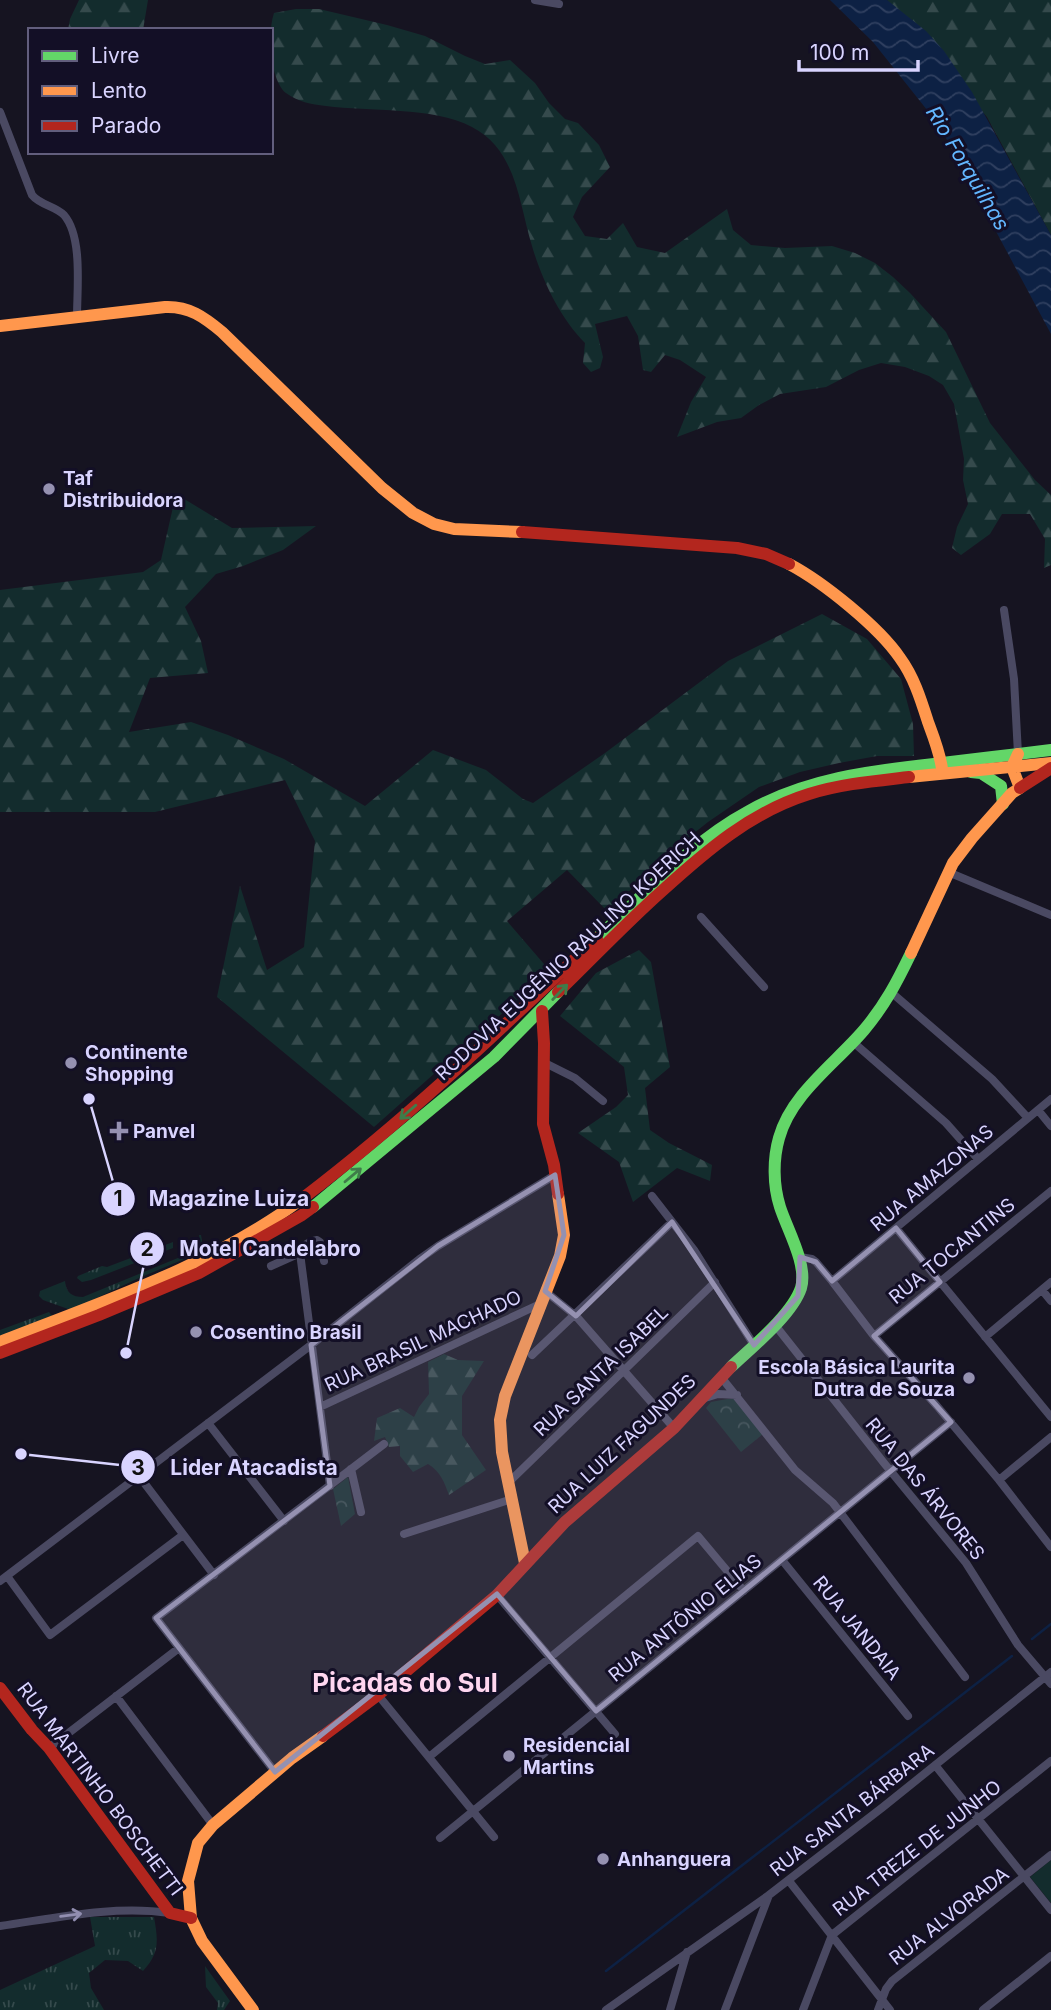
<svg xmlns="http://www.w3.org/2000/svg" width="1051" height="2010" font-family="Inter,sans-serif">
<defs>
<pattern id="grass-tufts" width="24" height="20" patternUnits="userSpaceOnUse" patternTransform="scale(1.75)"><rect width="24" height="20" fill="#132c2d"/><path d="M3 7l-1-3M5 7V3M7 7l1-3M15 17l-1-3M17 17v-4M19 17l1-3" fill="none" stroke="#354a4c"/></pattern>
<pattern id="forest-firs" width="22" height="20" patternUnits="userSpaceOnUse" patternTransform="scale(1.75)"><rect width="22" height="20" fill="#132c2d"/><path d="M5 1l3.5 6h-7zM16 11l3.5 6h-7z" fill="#354a4c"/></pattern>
<pattern id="park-crowns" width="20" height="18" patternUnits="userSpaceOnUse" patternTransform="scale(1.75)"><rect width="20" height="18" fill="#132c2d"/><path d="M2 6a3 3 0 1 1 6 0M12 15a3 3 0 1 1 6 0" fill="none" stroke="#354a4c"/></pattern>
<pattern id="water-waves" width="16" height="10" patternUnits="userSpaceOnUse" patternTransform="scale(1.75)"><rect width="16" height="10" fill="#0d2144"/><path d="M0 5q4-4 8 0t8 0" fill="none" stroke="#304060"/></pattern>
</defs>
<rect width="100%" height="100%" fill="#161421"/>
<path fill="url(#grass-tufts)" d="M 199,1235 L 201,1235 L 203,1246 L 207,1245 L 201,1252 L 139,1278 L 71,1310 L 43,1300 L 39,1296 L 40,1291 L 65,1281 C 66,1293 72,1297 83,1297 L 195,1251 L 200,1242 Z
M 173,1242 L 173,1248 L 91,1280 L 82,1282 L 77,1278 L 78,1276 L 102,1266 L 107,1267 Z
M 49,1312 L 52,1316 L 0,1338 L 0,1330 Z
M 90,1917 L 154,1917 C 158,1940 160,1953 143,1971 L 128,1961 L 105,1960 L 89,1973 L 91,1988 L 104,2010 L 0,2010 L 0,1990 L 95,1946 Z
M 205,1966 L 230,2001 L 224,2010 L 217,2010 L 218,2003 L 206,1987 Z"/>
<path fill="url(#forest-firs)" d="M 79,0 L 148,0 L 143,30 L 68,30 L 70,19 Z
M 887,0 L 1051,0 L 1051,235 L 987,117 Z
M 296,9 L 319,9 L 387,25 L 425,36 L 465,56 L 485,64 L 510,60 L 535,83 L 549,103 L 565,119 L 578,123 L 599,145 L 610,167 L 582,197 L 573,217 L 585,236 L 607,239 L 623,223 L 637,247 L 665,253 L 727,209 L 733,230 L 751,245 L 785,248 L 832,246 L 855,253 L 875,263 L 893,277 L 910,293 L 946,332 L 990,423 L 1035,480 L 1051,495 L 1051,565 L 1044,568 L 1045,539 L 1030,514 L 1002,514 L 990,534 L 961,555 L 952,548 L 957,527 L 968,504 L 963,480 L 964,459 L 954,404 L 943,385 L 929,376 L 905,367 L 881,363 L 859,370 L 826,387 L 780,394 L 759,405 L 741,418 L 717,422 L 677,437 L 691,402 L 706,377 L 680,360 L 665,355 L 651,372 L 643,370 L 638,336 L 627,316 L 595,324 L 603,357 L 600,368 L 591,372 L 583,363 L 585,343 C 560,318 542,280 532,246 C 519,204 517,150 472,127 C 432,106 370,112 326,106 C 311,104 298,102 286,93 C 276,86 271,61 271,49 C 271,36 270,25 274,13 Z
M 176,494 L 232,528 L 316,526 L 283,550 L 243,566 L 216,574 L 185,607 L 201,641 L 208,673 L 150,678 L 129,732 L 191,722 L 228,735 L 284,759 L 365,806 L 433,750 L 486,770 L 523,799 L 533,803 L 605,753 L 728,661 L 822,614 L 867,639 L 901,679 L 913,724 L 914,756 L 877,756 L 839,763 L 800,772 L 759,787 L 708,822 L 664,857 L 608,912 L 567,870 L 507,921 L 550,971 L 374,1127 L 217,997 L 240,886 L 267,970 L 304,947 L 315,841 L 285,780 L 155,812 L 0,812 L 0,590 L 143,572 L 161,560 Z
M 639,950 L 651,962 L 670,1067 L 645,1088 L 650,1130 L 669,1143 L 712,1165 L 710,1181 L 677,1168 L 633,1202 L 619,1162 L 578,1133 L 616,1107 L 628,1095 L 624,1067 L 560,1016 L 596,973 Z
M 444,1354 L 458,1360 L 484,1361 L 462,1396 L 462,1435 L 486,1470 L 449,1495 C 444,1482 441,1472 428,1464 L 413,1472 L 400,1456 L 400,1446 L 389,1447 L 385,1437 L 374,1441 L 377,1418 L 400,1408 L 414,1417 L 419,1407 L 429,1394 L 428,1362 Z"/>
<path fill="url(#park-crowns)" d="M 727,1399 L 737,1399 L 763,1434 L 741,1452 L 706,1408 L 711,1402 Z
M 348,1477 L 355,1514 L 341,1526 L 333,1489 Z"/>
<path fill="#132c2d" d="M 1051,1860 L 1051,1903 L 1030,1877 Z"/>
<path fill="url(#water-waves)" d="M 830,0 L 887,0 L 926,31 L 944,51 L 972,92 L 1051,235 L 1051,334 L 939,125 L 873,42 Z"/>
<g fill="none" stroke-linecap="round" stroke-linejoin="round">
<path stroke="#0d2144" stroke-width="2.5" d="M 1032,1639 L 1051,1624
M 606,1971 L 1012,1656"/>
<path stroke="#4a4962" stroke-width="8" d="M 535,0 L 559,4
M 0,112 L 32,195 C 40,205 55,206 64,215 C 83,237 77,289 77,317
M 1004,610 L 1014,679 L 1018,754
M 948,872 L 1051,915
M 701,917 L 764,987
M 892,993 L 992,1079 L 1028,1118
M 853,1042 L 946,1123 L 978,1159
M 543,1062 L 575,1078 L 603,1101
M 1038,1110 L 1051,1126
M 652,1196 L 694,1250 L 754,1345
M 896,1228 L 1051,1417
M 800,1257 L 812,1259 L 816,1262 L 832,1281 L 874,1336 L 937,1406 L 999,1480 L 1051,1547
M 324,1261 L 320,1242 L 317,1240 C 308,1242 303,1245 300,1253 L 330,1486
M 271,1266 L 300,1253
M 832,1281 L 1051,1099
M 1042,1290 L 1051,1301
M 545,1291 L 576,1316 L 674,1428
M 775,1325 L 884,1463 L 966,1563 L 1018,1645 L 1051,1684
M 874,1336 L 1051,1191
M 985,1337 L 1051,1282
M 532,1355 L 672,1222
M 721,1377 L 795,1470 L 833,1503 L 965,1677
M 705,1398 L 718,1394 L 737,1395
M 320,1407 L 540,1304
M 208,1423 L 284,1521
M 351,1469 L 361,1512
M 139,1476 L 214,1575
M 999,1480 L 1051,1437
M 509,1482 L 715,1282
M 404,1534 L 512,1499
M 782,1560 L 908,1716
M 7,1576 L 50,1635 L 183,1535
M 0,1581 L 311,1345 L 421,1258 L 438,1246 L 555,1175
M 497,1595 L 615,1734
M 378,1695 L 494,1837
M 116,1696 L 213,1825
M 49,1748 L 179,1648
M 429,1757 L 698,1536 L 744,1591
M 935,1765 L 1051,1910
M 275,1772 L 156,1618 L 384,1444
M 440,1838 L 951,1422
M 789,1881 L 890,2010
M 0,1926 C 56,1918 113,1905 170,1913
M 606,2010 L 769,1895
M 670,2010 L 687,1952
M 725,2010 L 769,1895 L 883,1807 L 1051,1672
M 803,2010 L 832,1935 L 1051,1761
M 878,2010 L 886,1989 L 892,1981 L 1051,1855
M 983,2010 L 1051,1956"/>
<path stroke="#63d668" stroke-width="12" d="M 971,772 L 981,773 L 1001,786 L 1003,804
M 597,938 C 645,894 691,842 749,811 C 806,779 869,771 934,764 C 973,759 1012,755 1051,750
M 313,1207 L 494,1057 L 558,992
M 731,1367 C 751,1348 792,1315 801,1288 C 808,1265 787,1229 780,1207 C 773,1185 773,1159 779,1138 C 791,1094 835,1064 864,1030 C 885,1005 897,982 911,953"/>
<path stroke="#ff974d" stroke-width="12" d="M 0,326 L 165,307 C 189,306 204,317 222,332 L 382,488 L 413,513 L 434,524 L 454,529 L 522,532
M 789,564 C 823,582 879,627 900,658 C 914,677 921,700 928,722 C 934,738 940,753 942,769
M 909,777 L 1051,763
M 911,953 L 953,863 L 972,838 L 1012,793 L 1020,788 L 1012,767 L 1018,754
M 0,1342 C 104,1301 212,1266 303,1198
M 525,1563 L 502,1452 L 500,1420 L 505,1396 L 560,1256 L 564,1235 L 558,1194
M 253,2010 L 202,1941 L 191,1918 L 188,1881 L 198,1843 L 213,1825 L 292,1758 L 323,1736"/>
<path stroke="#b3261e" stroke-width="12" d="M 522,532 L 737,548 L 766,554 L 789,564
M 1020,788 L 1051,768
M 558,992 C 593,958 626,923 662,891 C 706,851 751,812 809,794 C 841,784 875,781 909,777
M 542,1011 L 544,1043 L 543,1124 L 554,1165 L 558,1194
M 303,1198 C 407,1119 502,1028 597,938
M 0,1353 L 99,1315 L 199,1273 L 302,1215 L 313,1207
M 0,1688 L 32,1730 L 49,1748 L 170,1913 L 191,1918
M 323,1736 L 378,1695 L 497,1595 L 565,1522 L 674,1428 L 731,1367"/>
</g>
<defs><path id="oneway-shaft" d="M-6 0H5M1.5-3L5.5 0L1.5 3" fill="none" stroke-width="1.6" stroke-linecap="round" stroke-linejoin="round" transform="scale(1.75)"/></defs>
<g stroke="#3f7c4a">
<use href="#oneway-shaft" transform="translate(560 992) rotate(-46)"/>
<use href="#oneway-shaft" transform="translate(408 1112) rotate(139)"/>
<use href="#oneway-shaft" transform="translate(353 1175) rotate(-40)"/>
</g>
<use stroke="#928eb0" href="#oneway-shaft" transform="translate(71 1915) rotate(-7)"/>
<path fill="#9591b1" fill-opacity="0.2" stroke="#9591b1" stroke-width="5" stroke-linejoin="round" d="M 555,1175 L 564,1235 L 545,1291 L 576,1316 L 672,1222 L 754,1345 L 798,1296 L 800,1257 L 816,1262 L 832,1281 L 896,1228 L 940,1282 L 874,1336 L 951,1422 L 596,1711 L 497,1594 L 275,1772 L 156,1618 L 330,1486 L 311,1345 L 438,1246 Z"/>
<g fill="#9591b1" stroke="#130f26" stroke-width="2.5">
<circle cx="49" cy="489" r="7"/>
<circle cx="71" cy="1063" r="7"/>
<path d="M115.5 1120.5h7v7h7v7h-7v7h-7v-7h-7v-7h7z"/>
<circle cx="196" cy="1332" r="7"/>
<circle cx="969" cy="1378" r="7"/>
<circle cx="509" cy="1756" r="7"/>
<circle cx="603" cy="1859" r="7"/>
</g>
<g text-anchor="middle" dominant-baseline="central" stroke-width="6" stroke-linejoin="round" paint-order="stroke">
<g font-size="19" font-weight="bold" fill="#d9d4ff" stroke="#130f26" text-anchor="start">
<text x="63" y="478">Taf<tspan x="63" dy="22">Distribuidora</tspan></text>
<text x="85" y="1052">Continente<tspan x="85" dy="22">Shopping</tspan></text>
<text x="133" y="1131">Panvel</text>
<text x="210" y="1332">Cosentino Brasil</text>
<text x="955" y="1367" text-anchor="end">Escola Básica Laurita<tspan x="955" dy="22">Dutra de Souza</tspan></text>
<text x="523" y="1745">Residencial<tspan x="523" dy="22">Martins</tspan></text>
<text x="617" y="1859">Anhanguera</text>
</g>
<g font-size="19" fill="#d9d4ff" stroke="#130f26">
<text transform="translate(568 956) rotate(-43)">RODOVIA EUGÊNIO RAULINO KOERICH</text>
<text transform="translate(932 1178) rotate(-40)">RUA AMAZONAS</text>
<text transform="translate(952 1251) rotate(-39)">RUA TOCANTINS</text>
<text transform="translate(423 1341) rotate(-25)">RUA BRASIL MACHADO</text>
<text transform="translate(601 1371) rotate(-44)">RUA SANTA ISABEL</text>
<text transform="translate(622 1444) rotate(-43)">RUA LUIZ FAGUNDES</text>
<text transform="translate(925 1489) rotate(51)">RUA DAS ÁRVORES</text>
<text transform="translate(685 1618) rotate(-39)">RUA ANTÔNIO ELIAS</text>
<text transform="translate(857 1628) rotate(51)">RUA JANDAIA</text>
<text transform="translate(100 1789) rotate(53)">RUA MARTINHO BOSCHETTI</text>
<text transform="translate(852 1810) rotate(-38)">RUA SANTA BÁRBARA</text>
<text transform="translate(917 1848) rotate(-38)">RUA TREZE DE JUNHO</text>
<text transform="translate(949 1916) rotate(-38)">RUA ALVORADA</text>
</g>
<g font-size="21" font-style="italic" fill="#62b6ff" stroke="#130f26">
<text transform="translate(968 168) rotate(59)">Rio Forquilhas</text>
</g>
<g font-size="26" font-weight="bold" fill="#ffd6f0" stroke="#130f26">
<text x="405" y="1682">Picadas do Sul</text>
</g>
</g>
<path fill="none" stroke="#d9d4ff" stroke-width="2.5" d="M89 1099L118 1199M126 1353L147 1249M21 1454L138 1467"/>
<g fill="#d9d4ff" stroke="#130f26" stroke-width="2.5">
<circle cx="89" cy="1099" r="7"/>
<circle cx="126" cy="1353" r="7"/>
<circle cx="21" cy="1454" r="7"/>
<circle cx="118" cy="1199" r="18"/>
<circle cx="147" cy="1249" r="18"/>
<circle cx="138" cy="1467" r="18"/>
</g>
<g font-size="21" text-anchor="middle" font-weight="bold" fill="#111">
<text x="118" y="1206">1</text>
<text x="147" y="1256">2</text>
<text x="138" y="1475">3</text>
</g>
<g font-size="21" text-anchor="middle" font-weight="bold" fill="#d9d4ff" stroke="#130f26" stroke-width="6" stroke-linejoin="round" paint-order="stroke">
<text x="229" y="1206">Magazine Luiza</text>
<text x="270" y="1256">Motel Candelabro</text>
<text x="254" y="1475">Lider Atacadista</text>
</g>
<rect x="28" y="28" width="245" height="126" fill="#130f26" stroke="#625e7d" stroke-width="2"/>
<rect x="42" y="51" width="35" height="10" fill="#63d668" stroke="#625e7d" stroke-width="2"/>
<text x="91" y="63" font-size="21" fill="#d9d4ff">Livre</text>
<rect x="42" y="86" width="35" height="10" fill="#ff974d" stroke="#625e7d" stroke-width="2"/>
<text x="91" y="98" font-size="21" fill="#d9d4ff">Lento</text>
<rect x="42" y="121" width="35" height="10" fill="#b3261e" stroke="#625e7d" stroke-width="2"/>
<text x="91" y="133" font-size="21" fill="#d9d4ff">Parado</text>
<path d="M799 60v10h119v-10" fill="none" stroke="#d9d4ff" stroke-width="3.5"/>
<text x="810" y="60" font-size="21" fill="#d9d4ff" stroke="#130f26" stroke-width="5" paint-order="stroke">100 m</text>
</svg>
